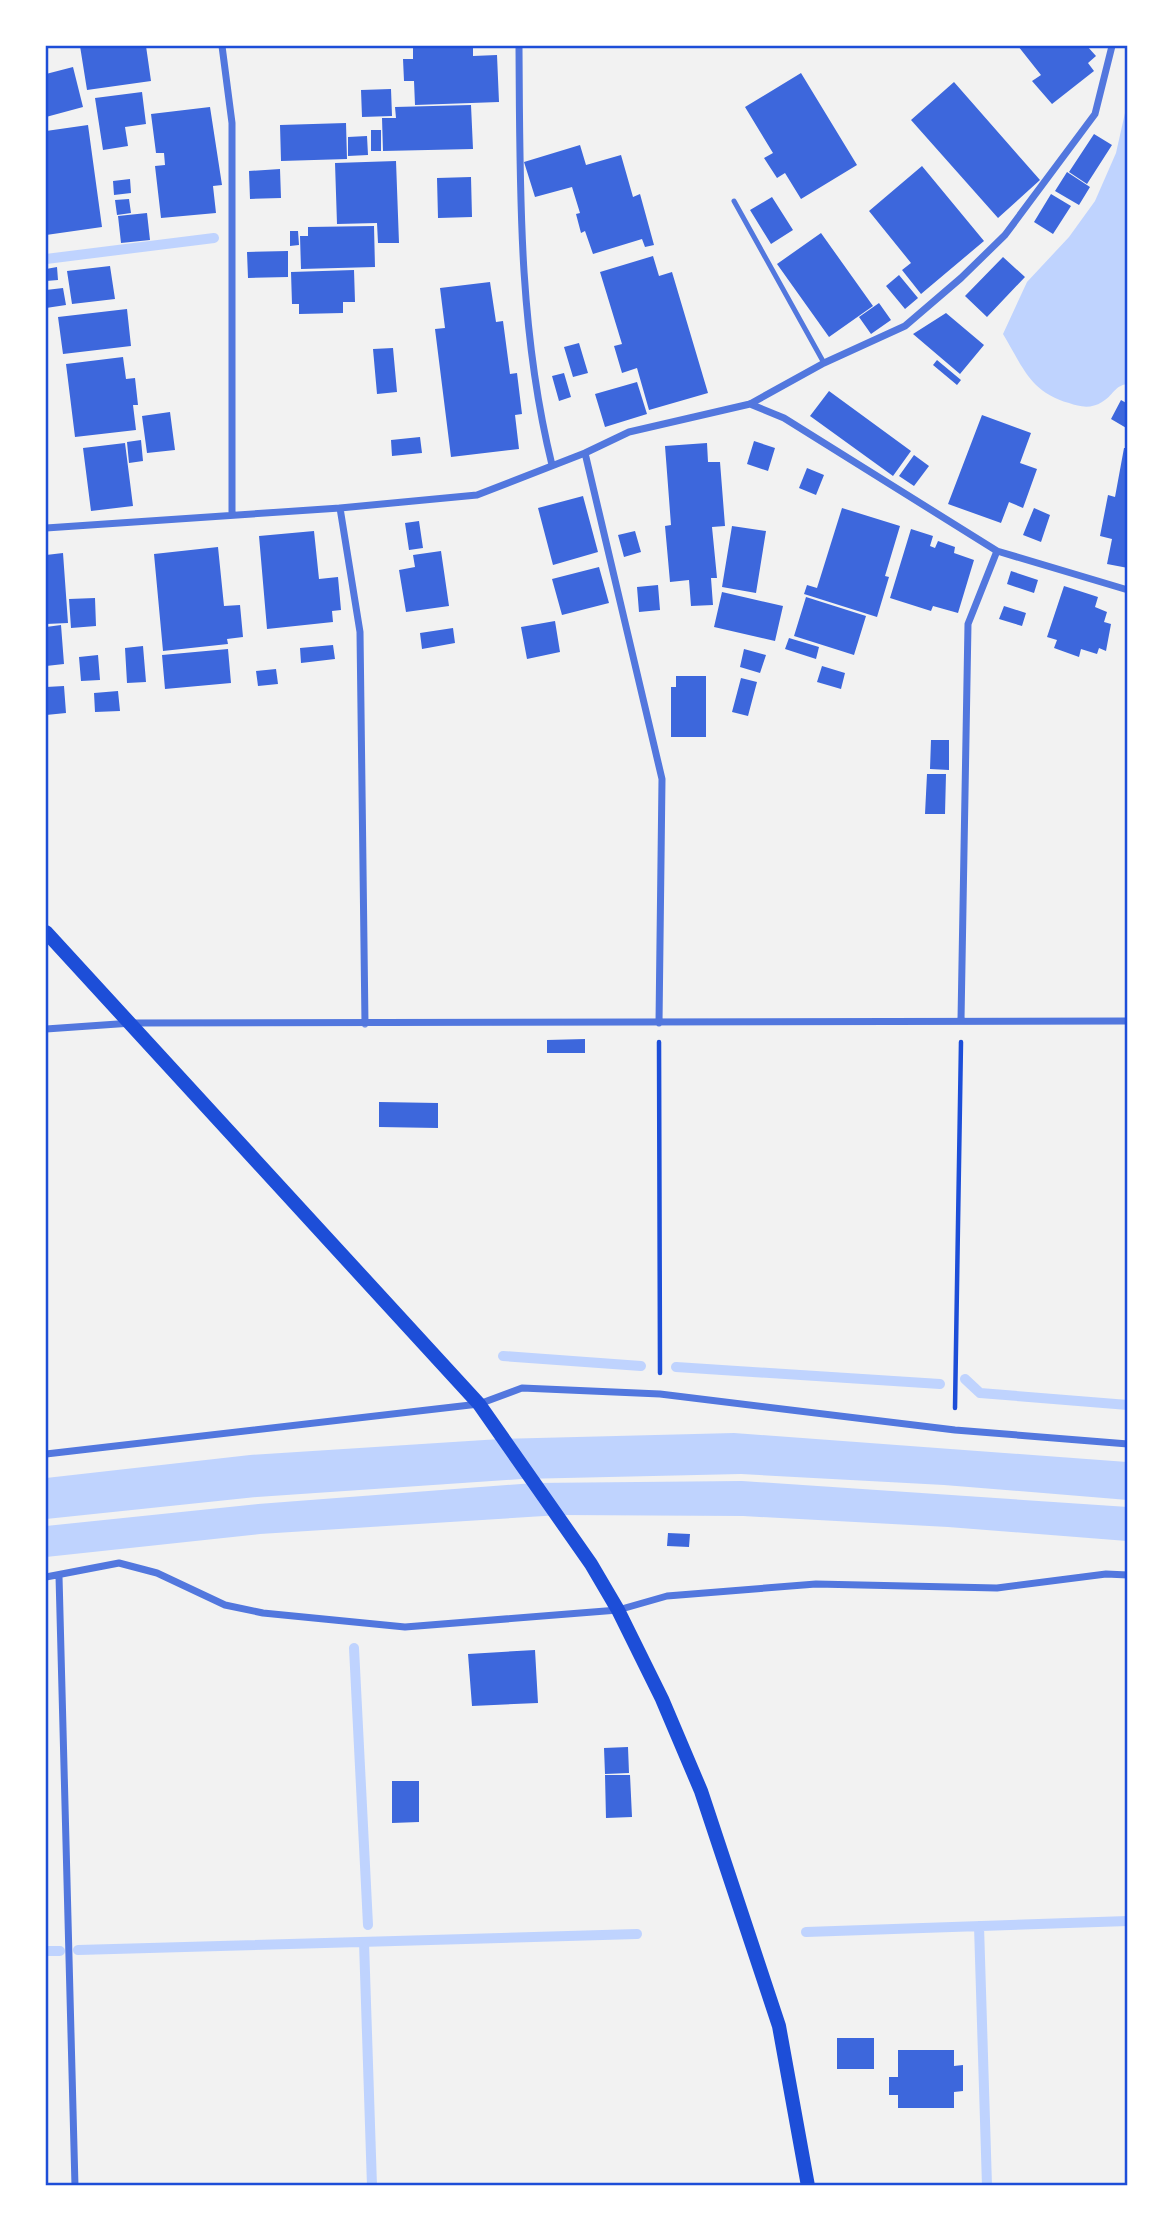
<svg xmlns="http://www.w3.org/2000/svg" width="1173" height="2231" font-family="'Fira Sans',sans-serif">
<rect width="100%" height="100%" fill="#f2f2f2"/>
<path fill="#bfd3fe" d="M 1127,104 L 1127,384 C 1114,386 1113,396 1102,402 C 1091,409 1080,407 1069,403 C 1030,392 1023,367 1003,334 L 1027,282 L 1069,237 L 1095,201 L 1116,153 Z
M 734,1433 L 1127,1462 L 1128,1500 L 944,1485 L 741,1474 L 521,1479 L 257,1497 L 46,1519 L 46,1478 L 250,1455 L 500,1439 Z
M 742,1481 L 1128,1507 L 1127,1541 L 948,1527 L 743,1516 L 560,1515 L 260,1534 L 46,1557 L 46,1526 L 258,1504 L 534,1483 Z"/>
<g fill="none" stroke-linecap="round" stroke-linejoin="round">
<path stroke="#bfd3fe" stroke-width="10" d="M 46,259 L 214,238
M 503,1356 L 641,1366
M 676,1367 L 940,1384
M 965,1379 L 980,1393 L 1128,1405
M 354,1648 L 368,1925
M 979,1926 L 987,2186
M 806,1932 L 1128,1921
M 364,1942 L 372,2186
M 78,1950 L 637,1934
M 46,1951 L 60,1951"/>
</g>
<path fill="#3d67dc" d="M 80,46 L 146,46 L 151,81 L 87,90 Z
M 413,46 L 473,46 L 473,56 L 497,55 L 499,102 L 415,105 L 414,81 L 404,81 L 403,59 L 413,59 Z
M 1018,46 L 1087,46 L 1096,56 L 1088,63 L 1094,71 L 1052,104 L 1032,81 L 1041,75 Z
M 73,67 L 83,107 L 46,117 L 46,74 Z
M 801,73 L 857,165 L 801,199 L 785,173 L 777,178 L 764,158 L 773,153 L 745,107 Z
M 954,82 L 1040,180 L 998,218 L 911,120 Z
M 391,89 L 392,116 L 362,117 L 361,90 Z
M 142,92 L 146,124 L 125,127 L 128,146 L 103,150 L 95,98 Z
M 471,105 L 473,149 L 383,151 L 382,118 L 396,118 L 395,107 Z
M 210,107 L 222,185 L 213,186 L 216,213 L 161,218 L 155,166 L 165,165 L 164,153 L 156,153 L 151,114 Z
M 346,123 L 347,159 L 281,161 L 280,125 Z
M 88,125 L 102,227 L 46,235 L 46,131 Z
M 371,130 L 381,130 L 381,151 L 371,151 Z
M 1094,134 L 1112,145 L 1087,184 L 1069,172 Z
M 367,136 L 368,155 L 348,156 L 348,137 Z
M 580,145 L 586,165 L 621,155 L 633,197 L 640,194 L 654,245 L 645,247 L 642,239 L 593,254 L 585,231 L 581,233 L 576,214 L 580,213 L 572,187 L 535,197 L 524,162 Z
M 396,161 L 399,243 L 378,243 L 377,223 L 337,224 L 335,163 Z
M 922,166 L 984,241 L 921,294 L 902,270 L 911,263 L 869,211 Z
M 280,169 L 281,198 L 250,199 L 249,171 Z
M 1067,172 L 1090,187 L 1079,205 L 1055,191 Z
M 471,177 L 472,217 L 438,218 L 437,178 Z
M 130,179 L 131,193 L 114,195 L 113,181 Z
M 1051,194 L 1071,206 L 1053,234 L 1034,222 Z
M 772,197 L 793,230 L 771,244 L 750,210 Z
M 129,199 L 131,213 L 117,215 L 115,200 Z
M 147,213 L 150,240 L 121,243 L 118,216 Z
M 374,226 L 375,267 L 301,269 L 300,236 L 308,236 L 308,227 Z
M 290,231 L 298,231 L 299,245 L 290,246 Z
M 821,233 L 873,306 L 829,337 L 777,264 Z
M 288,251 L 288,277 L 248,278 L 247,252 Z
M 653,256 L 659,276 L 672,272 L 708,393 L 649,410 L 637,368 L 622,373 L 614,346 L 622,344 L 600,272 Z
M 1003,257 L 1025,277 L 987,317 L 965,296 Z
M 110,266 L 115,299 L 72,304 L 67,271 Z
M 57,267 L 58,280 L 46,281 L 46,269 Z
M 354,270 L 355,302 L 343,302 L 343,313 L 299,314 L 299,304 L 292,304 L 291,272 Z
M 899,275 L 918,298 L 905,309 L 886,286 Z
M 490,282 L 496,322 L 503,321 L 510,374 L 517,373 L 522,414 L 515,415 L 519,449 L 451,457 L 435,329 L 445,328 L 440,288 Z
M 63,288 L 66,305 L 46,308 L 46,290 Z
M 879,303 L 891,320 L 871,334 L 859,317 Z
M 127,309 L 131,346 L 63,354 L 58,317 Z
M 946,313 L 984,345 L 960,374 L 913,334 Z
M 579,343 L 588,373 L 573,377 L 564,347 Z
M 393,348 L 397,392 L 377,394 L 373,349 Z
M 123,357 L 126,379 L 135,378 L 138,405 L 133,405 L 136,430 L 75,437 L 66,364 Z
M 937,360 L 961,380 L 957,385 L 933,365 Z
M 564,373 L 571,397 L 559,401 L 552,376 Z
M 637,382 L 647,414 L 605,427 L 595,394 Z
M 829,391 L 911,451 L 893,476 L 810,416 Z
M 1121,400 L 1128,404 L 1128,429 L 1111,419 Z
M 170,412 L 175,450 L 147,453 L 142,416 Z
M 982,415 L 1031,433 L 1020,463 L 1037,469 L 1023,508 L 1009,502 L 1001,523 L 948,504 Z
M 420,437 L 422,453 L 392,456 L 391,440 Z
M 141,440 L 143,461 L 129,463 L 127,442 Z
M 754,441 L 775,448 L 768,471 L 747,464 Z
M 125,443 L 133,506 L 91,511 L 83,448 Z
M 707,443 L 708,462 L 720,462 L 725,526 L 712,527 L 717,578 L 711,578 L 713,605 L 691,606 L 689,580 L 670,582 L 665,526 L 671,525 L 665,446 Z
M 1124,448 L 1128,448 L 1128,568 L 1107,564 L 1112,539 L 1100,536 L 1108,495 L 1115,497 Z
M 914,455 L 929,466 L 914,486 L 899,476 Z
M 807,468 L 824,475 L 816,495 L 799,488 Z
M 583,496 L 598,552 L 553,565 L 538,508 Z
M 842,508 L 900,526 L 885,576 L 889,577 L 877,617 L 804,594 L 807,585 L 817,588 Z
M 1034,508 L 1050,515 L 1041,542 L 1023,535 Z
M 419,521 L 423,548 L 409,550 L 405,523 Z
M 732,526 L 766,531 L 756,593 L 722,587 Z
M 911,529 L 933,536 L 930,546 L 935,548 L 938,541 L 955,547 L 954,553 L 974,560 L 958,613 L 933,606 L 931,611 L 890,598 Z
M 314,531 L 319,579 L 338,577 L 341,610 L 332,611 L 333,622 L 267,629 L 259,536 Z
M 635,531 L 641,552 L 624,557 L 618,535 Z
M 218,547 L 224,606 L 240,605 L 243,637 L 227,639 L 228,644 L 163,651 L 154,554 Z
M 441,551 L 449,606 L 406,612 L 399,570 L 415,567 L 413,555 Z
M 63,553 L 68,623 L 46,624 L 46,555 Z
M 599,567 L 609,603 L 562,615 L 552,579 Z
M 1011,571 L 1038,580 L 1034,593 L 1007,584 Z
M 658,585 L 660,610 L 639,612 L 637,587 Z
M 1064,586 L 1098,597 L 1095,607 L 1107,612 L 1104,622 L 1111,624 L 1106,651 L 1099,648 L 1097,654 L 1081,649 L 1079,657 L 1054,648 L 1057,640 L 1047,637 Z
M 722,592 L 783,606 L 775,641 L 714,627 Z
M 806,597 L 866,616 L 854,655 L 794,636 Z
M 95,598 L 96,626 L 71,628 L 69,599 Z
M 1004,606 L 1026,613 L 1022,626 L 999,619 Z
M 555,621 L 560,652 L 527,659 L 521,627 Z
M 61,625 L 64,664 L 46,666 L 46,627 Z
M 453,628 L 455,643 L 422,649 L 420,633 Z
M 789,638 L 819,647 L 816,659 L 785,649 Z
M 333,645 L 335,659 L 301,663 L 300,648 Z
M 143,646 L 146,682 L 127,683 L 125,648 Z
M 228,649 L 231,683 L 165,689 L 162,655 Z
M 744,649 L 766,655 L 760,673 L 740,667 Z
M 98,655 L 100,680 L 81,681 L 79,657 Z
M 822,666 L 845,673 L 841,689 L 817,682 Z
M 276,669 L 278,684 L 258,686 L 256,671 Z
M 676,676 L 706,676 L 706,737 L 671,737 L 671,687 L 676,687 Z
M 741,678 L 757,682 L 748,716 L 732,712 Z
M 64,686 L 66,713 L 46,715 L 46,687 Z
M 118,691 L 120,711 L 95,712 L 94,693 Z
M 931,740 L 949,740 L 949,770 L 930,769 Z
M 927,774 L 946,774 L 945,814 L 925,814 Z
M 585,1039 L 585,1053 L 547,1053 L 547,1040 Z
M 379,1102 L 438,1103 L 438,1128 L 379,1127 Z
M 668,1533 L 690,1534 L 689,1547 L 667,1546 Z
M 535,1650 L 538,1703 L 472,1706 L 468,1654 Z
M 628,1747 L 629,1773 L 605,1774 L 604,1748 Z
M 605,1775 L 630,1775 L 632,1817 L 606,1818 Z
M 392,1781 L 419,1781 L 419,1822 L 392,1823 Z
M 837,2038 L 874,2038 L 874,2069 L 837,2069 Z
M 898,2050 L 954,2050 L 954,2066 L 963,2065 L 963,2091 L 954,2092 L 954,2108 L 898,2108 L 898,2095 L 889,2095 L 889,2077 L 898,2077 Z"/>
<g fill="none" stroke-linecap="round" stroke-linejoin="round">
<path stroke="#1d4ed8" stroke-width="4.5" d="M 659,1042 L 660,1373
M 955,1408 L 961,1042"/>
<path stroke="#5277de" stroke-width="5" d="M 734,201 L 824,363"/>
<path stroke="#5277de" stroke-width="7" d="M 222,46 L 232,123 L 232,515
M 519,46 C 520,186 518,328 552,465
M 750,404 L 784,418 L 997,551 L 1128,590
M 585,453 L 662,779 L 659,1023
M 340,508 L 360,632 L 365,1024
M 46,528 L 340,508 L 477,495 L 585,453 L 629,432 L 750,404 L 824,363 L 905,326 L 961,278 L 1005,235 L 1095,114 L 1112,46
M 961,1020 L 968,624 L 997,551
M 46,1029 L 132,1023 L 1128,1021
M 46,1454 L 479,1404 L 522,1388 L 660,1394 L 955,1430 L 1128,1444
M 59,1576 L 75,2186
M 46,1577 L 119,1563 L 157,1573 L 225,1605 L 263,1613 L 405,1627 L 618,1610 L 667,1596 L 816,1584 L 997,1588 L 1106,1574 L 1128,1575"/>
<path stroke="#1d4ed8" stroke-width="14" d="M 46,932 L 479,1404 L 591,1564 L 618,1610 L 662,1699 L 701,1791 L 779,2026 L 808,2186"/>
</g>
<rect width="1173" height="2231" fill="none" stroke="#ffffff" stroke-width="94"/>
<rect x="47" y="47" width="1079" height="2137" fill="none" stroke="#1d4ed8" stroke-width="2.5"/>
</svg>
